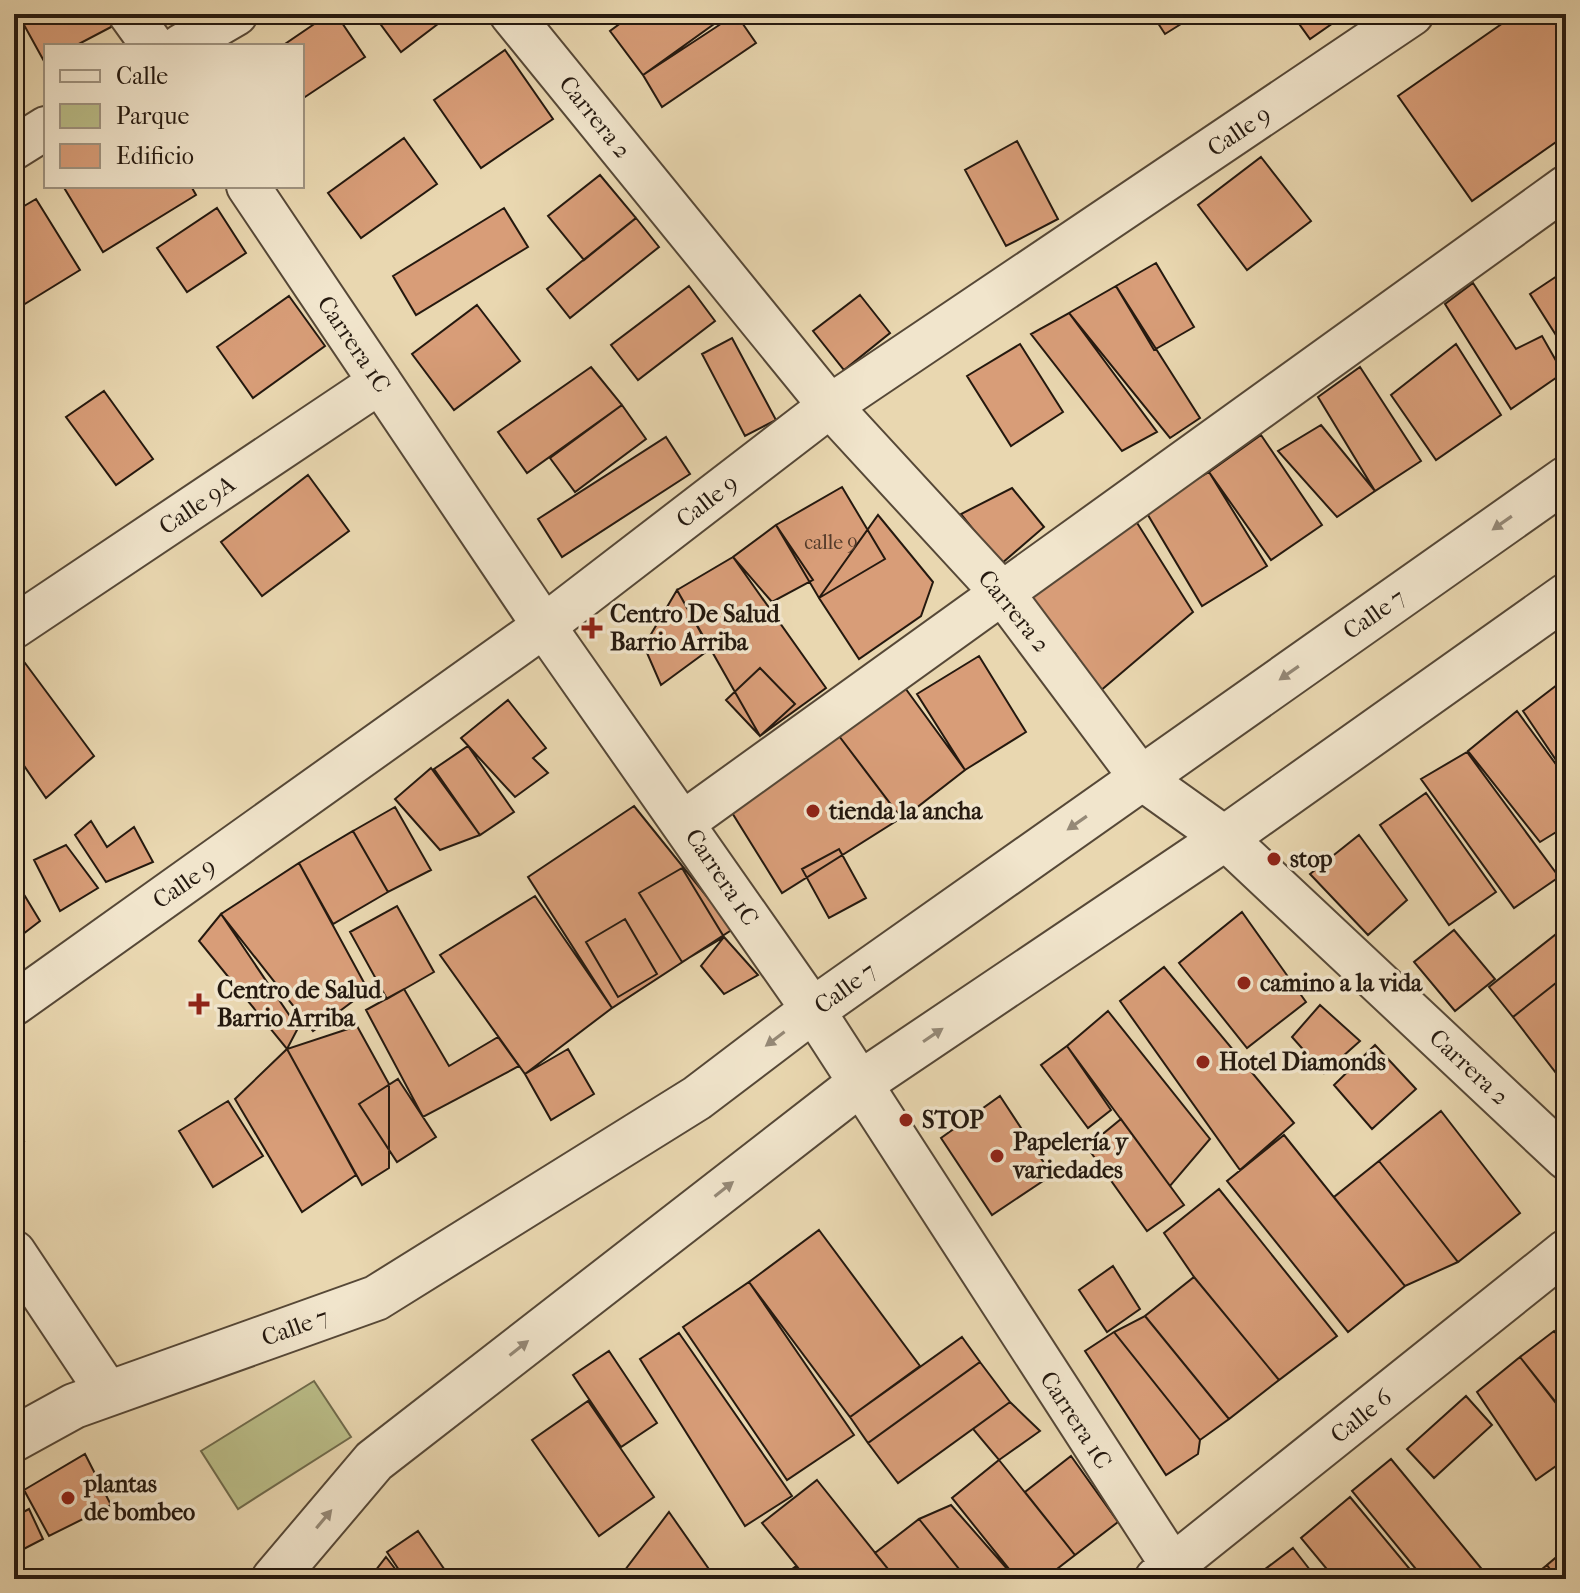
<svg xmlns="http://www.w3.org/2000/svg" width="1580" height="1593" font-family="'IM FELL French Canon',serif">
<rect width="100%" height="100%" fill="#e9d7b0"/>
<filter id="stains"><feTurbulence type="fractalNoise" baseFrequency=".0025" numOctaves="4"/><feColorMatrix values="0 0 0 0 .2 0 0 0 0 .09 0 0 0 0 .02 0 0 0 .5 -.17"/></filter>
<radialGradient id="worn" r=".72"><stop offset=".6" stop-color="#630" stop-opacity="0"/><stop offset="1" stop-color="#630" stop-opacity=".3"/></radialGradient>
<path fill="#babd88" stroke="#706b4c" stroke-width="2" d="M 314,1381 L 351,1437 L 238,1509 L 201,1451 Z"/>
<path fill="#d89d78" stroke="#25190f" stroke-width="2" d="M 18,14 L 106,14 L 113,26 L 75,46 L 46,46 L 45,63 Z
M 329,14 L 336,14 L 365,57 L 302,99 L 302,46 L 282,46 Z
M 373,14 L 451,14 L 401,52 Z
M 633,14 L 728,14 L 643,75 L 610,31 Z
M 736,14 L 756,43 L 662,107 L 643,75 Z
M 1152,14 L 1197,14 L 1165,34 Z
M 1292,14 L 1346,14 L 1310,39 Z
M 1516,14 L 1566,14 L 1566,135 L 1472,201 L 1398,96 Z
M 505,50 L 553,119 L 481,168 L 434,100 Z
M 404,138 L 437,184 L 361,238 L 328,193 Z
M 1017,141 L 1058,219 L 1006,246 L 965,170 Z
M 1261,157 L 1311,221 L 1247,270 L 1198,205 Z
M 600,175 L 636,218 L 584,260 L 548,216 Z
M 63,186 L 191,186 L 196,195 L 103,252 Z
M 36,199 L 80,270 L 15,310 L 14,212 Z
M 217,208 L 246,253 L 187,292 L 157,248 Z
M 504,208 L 528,247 L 416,315 L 393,276 Z
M 636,218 L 659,247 L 570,318 L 547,289 Z
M 1156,263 L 1194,327 L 1154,350 L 1116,286 Z
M 1566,270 L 1566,351 L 1530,294 Z
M 1473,283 L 1516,349 L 1542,336 L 1563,373 L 1511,409 L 1445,304 Z
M 689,286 L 715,321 L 638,380 L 611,345 Z
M 1116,286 L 1200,418 L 1170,438 L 1069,313 Z
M 860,295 L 890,333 L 844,370 L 813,331 Z
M 289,296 L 325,346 L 253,398 L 217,347 Z
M 477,305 L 520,361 L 454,410 L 412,354 Z
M 1069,313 L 1157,432 L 1122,451 L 1031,334 Z
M 732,338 L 776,420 L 745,436 L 702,354 Z
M 1020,344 L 1063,412 L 1011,446 L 967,376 Z
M 1456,344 L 1501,415 L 1436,460 L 1391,395 Z
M 591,367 L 622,405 L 527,473 L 498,432 Z
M 1360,367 L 1421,461 L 1375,491 L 1318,397 Z
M 104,391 L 153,459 L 116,485 L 66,417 Z
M 622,405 L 646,439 L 575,492 L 550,458 Z
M 1321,425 L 1375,491 L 1337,517 L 1278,451 Z
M 1261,435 L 1322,525 L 1271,560 L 1209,472 Z
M 666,437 L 690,474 L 562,557 L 538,519 Z
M 1209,472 L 1267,566 L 1202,606 L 1145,510 Z
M 308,475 L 349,531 L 262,596 L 221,542 Z
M 842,487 L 885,559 L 819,598 L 776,525 Z
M 1012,488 L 1044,527 L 1001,564 L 961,514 Z
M 878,515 L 933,582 L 921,616 L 859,659 L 819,598 Z
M 1134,518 L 1193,612 L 1099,692 L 1075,653 L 1058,663 L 1019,591 Z
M 776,525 L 813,580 L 772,602 L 733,557 Z
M 733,557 L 826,688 L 760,736 L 677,590 Z
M 677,590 L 710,649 L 661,685 L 644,646 Z
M 979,656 L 1026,732 L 965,770 L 917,694 Z
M 25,663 L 94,756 L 46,798 L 14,751 L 14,670 Z
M 760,668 L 795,704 L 760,736 L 726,700 Z
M 1566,678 L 1566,775 L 1523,711 Z
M 900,681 L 965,770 L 902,819 L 836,732 Z
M 508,700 L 546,748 L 533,758 L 548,773 L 515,797 L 461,738 Z
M 1517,711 L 1566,778 L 1566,826 L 1540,842 L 1468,751 Z
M 836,732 L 901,818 L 782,893 L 726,803 Z
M 468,746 L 514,812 L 480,835 L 434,769 Z
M 1467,752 L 1559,877 L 1514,908 L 1421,779 Z
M 431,768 L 480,835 L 440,850 L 395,799 Z
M 1426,793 L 1496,892 L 1449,925 L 1380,825 Z
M 634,806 L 733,929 L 612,1008 L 528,877 Z
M 395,807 L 431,870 L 388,892 L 353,831 Z
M 91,821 L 107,847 L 134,827 L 153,862 L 106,882 L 75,835 Z
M 353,831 L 388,892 L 333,924 L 299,863 Z
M 1359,835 L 1407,900 L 1368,935 L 1310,874 Z
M 66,845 L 98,888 L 60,911 L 34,860 Z
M 839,849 L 866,898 L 829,918 L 802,869 Z
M 299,863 L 368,990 L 313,1031 L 221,914 Z
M 682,868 L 724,937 L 682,962 L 639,893 Z
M 14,878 L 40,921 L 14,941 Z
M 535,896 L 612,1008 L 525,1074 L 440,955 Z
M 397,906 L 434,972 L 387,999 L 350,932 Z
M 1242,912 L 1306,1002 L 1247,1048 L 1179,963 Z
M 221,914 L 298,1028 L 287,1049 L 199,941 Z
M 625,919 L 657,974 L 618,997 L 586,942 Z
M 1454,930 L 1495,979 L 1455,1011 L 1414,962 Z
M 1560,931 L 1566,939 L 1566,975 L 1513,1017 L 1489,987 Z
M 724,937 L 758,975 L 724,994 L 701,966 Z
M 1164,967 L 1294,1123 L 1240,1170 L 1120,1001 Z
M 1566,975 L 1566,1086 L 1513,1017 Z
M 404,989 L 449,1066 L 498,1037 L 519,1066 L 423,1117 L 366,1010 Z
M 1320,1005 L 1360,1041 L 1324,1073 L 1292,1037 Z
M 1108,1011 L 1210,1139 L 1170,1186 L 1067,1046 Z
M 357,1026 L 389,1084 L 389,1168 L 362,1185 L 287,1049 Z
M 1375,1045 L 1416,1089 L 1372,1129 L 1334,1085 Z
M 1067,1046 L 1111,1110 L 1088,1128 L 1041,1065 Z
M 287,1049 L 356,1175 L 302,1212 L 235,1099 Z
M 568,1049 L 594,1094 L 551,1120 L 525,1074 Z
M 398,1079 L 436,1137 L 397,1162 L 359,1104 Z
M 1000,1096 L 1052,1175 L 992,1215 L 941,1138 Z
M 228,1101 L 263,1156 L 213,1187 L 179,1131 Z
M 1441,1111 L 1520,1213 L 1458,1262 L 1379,1161 Z
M 1121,1119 L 1184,1205 L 1147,1231 L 1087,1147 Z
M 14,1126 L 24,1141 L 14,1149 Z
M 1284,1135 L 1405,1286 L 1348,1332 L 1227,1181 Z
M 1379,1161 L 1458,1262 L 1405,1286 L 1334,1197 Z
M 1219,1189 L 1337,1336 L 1279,1380 L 1194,1277 L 1164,1233 Z
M 819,1230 L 920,1366 L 850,1417 L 749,1282 Z
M 1113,1266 L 1140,1309 L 1107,1332 L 1079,1290 Z
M 1194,1277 L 1279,1380 L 1229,1419 L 1145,1316 Z
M 749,1282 L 854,1435 L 787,1480 L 683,1327 Z
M 1145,1316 L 1229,1419 L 1200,1440 L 1114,1332 Z
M 1554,1331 L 1566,1345 L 1566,1416 L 1520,1357 Z
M 1114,1332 L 1200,1440 L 1198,1454 L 1166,1475 L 1085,1351 Z
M 679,1333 L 792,1496 L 745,1526 L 640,1359 Z
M 962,1337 L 980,1362 L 868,1443 L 850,1417 Z
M 609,1351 L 657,1423 L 621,1447 L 573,1375 Z
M 1520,1357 L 1566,1415 L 1566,1459 L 1536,1480 L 1477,1392 Z
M 980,1362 L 1010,1402 L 898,1483 L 868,1443 Z
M 1466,1396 L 1492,1425 L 1434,1478 L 1407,1449 Z
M 588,1401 L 654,1497 L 599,1536 L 532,1440 Z
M 1010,1402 L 1040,1431 L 999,1460 L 973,1429 Z
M 85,1454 L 111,1505 L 49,1536 L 24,1490 Z
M 1071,1456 L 1118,1522 L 1075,1555 L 1025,1492 Z
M 1391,1459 L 1490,1579 L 1424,1579 L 1352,1491 Z
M 999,1460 L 1075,1555 L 1044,1579 L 1017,1579 L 952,1498 Z
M 817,1480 L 896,1579 L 807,1579 L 762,1523 Z
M 1350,1497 L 1418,1579 L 1335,1579 L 1301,1538 Z
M 951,1505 L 1016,1579 L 967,1579 L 919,1519 Z
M 29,1509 L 43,1539 L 14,1554 L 14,1517 Z
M 669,1512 L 713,1575 L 706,1579 L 632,1579 L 625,1570 Z
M 919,1519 L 967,1579 L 896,1579 L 875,1553 Z
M 418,1531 L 451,1579 L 405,1579 L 387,1552 Z
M 1293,1548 L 1317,1579 L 1252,1579 Z
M 1566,1549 L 1566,1579 L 1557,1579 L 1547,1565 Z
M 386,1557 L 403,1579 L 369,1579 Z
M 1547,1565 L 1557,1579 L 1530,1579 Z
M 796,1566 L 807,1579 L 779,1579 Z"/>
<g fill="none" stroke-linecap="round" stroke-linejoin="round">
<defs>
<path id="minor" d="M 130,14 L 153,46
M 511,14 L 830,406 L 1004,595 L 1141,778 L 1225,838 L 1566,1158
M 181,46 L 236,14
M 14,148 L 46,128
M 248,186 L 544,626 L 813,1010 L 1181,1579
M 14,627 L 380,382
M 684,822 L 1566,187
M 14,1004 L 544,626 L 830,406 L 1412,14
M 14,1252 L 108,1393
M 1156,1579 L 1566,1251"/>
<path id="tertiary" d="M 14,1439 L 74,1406 L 376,1298 L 697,1098 L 813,1010 L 1566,479
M 274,1579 L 374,1461 L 858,1085 L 1225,838 L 1566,596"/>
</defs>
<use href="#minor" stroke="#564837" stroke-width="46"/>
<use href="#tertiary" stroke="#564837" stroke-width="48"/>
<use href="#minor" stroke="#f1e5cc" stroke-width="42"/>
<use href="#tertiary" stroke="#f1e5cc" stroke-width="44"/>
</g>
<defs><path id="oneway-solid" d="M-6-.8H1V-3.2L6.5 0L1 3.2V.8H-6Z" transform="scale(2)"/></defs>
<g fill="#958977">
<use href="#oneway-solid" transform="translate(1502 523) rotate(145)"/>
<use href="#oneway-solid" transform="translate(1289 673) rotate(145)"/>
<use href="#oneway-solid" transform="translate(1077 823) rotate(145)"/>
<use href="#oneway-solid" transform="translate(933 1035) rotate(-34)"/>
<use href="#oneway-solid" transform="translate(775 1039) rotate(143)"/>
<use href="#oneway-solid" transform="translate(724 1189) rotate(-38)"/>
<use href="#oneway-solid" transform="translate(519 1348) rotate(-38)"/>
<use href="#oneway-solid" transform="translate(324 1519) rotate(-50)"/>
</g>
<g fill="#8f2418" stroke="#f1e5cc" stroke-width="3">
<path d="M588 616h8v8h8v8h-8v8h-8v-8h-8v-8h8z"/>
<circle cx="813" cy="811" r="8"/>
<circle cx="1274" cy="859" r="8"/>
<circle cx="1244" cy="983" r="8"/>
<path d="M195 992h8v8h8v8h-8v8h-8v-8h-8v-8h8z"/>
<circle cx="1203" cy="1062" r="8"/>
<circle cx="906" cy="1120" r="8"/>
<circle cx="997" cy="1156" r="8"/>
<circle cx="68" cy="1498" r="8"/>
</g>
<g text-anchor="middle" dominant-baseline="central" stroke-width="7" stroke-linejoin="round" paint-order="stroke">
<g font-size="20" fill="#523a29">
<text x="831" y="542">calle 9</text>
</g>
<g font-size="24" fill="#25190f" stroke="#f1e5cc">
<text transform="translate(595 117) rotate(51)">Carrera 2</text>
<text transform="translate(1239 131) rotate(-34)">Calle 9</text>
<text transform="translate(354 344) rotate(56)">Carrera 1C</text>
<text transform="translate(707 501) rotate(-38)">Calle 9</text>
<text transform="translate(197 505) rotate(-34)">Calle 9A</text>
<text transform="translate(1014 611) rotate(51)">Carrera 2</text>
<text transform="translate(1374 614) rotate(-35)">Calle 7</text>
<text transform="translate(722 877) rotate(56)">Carrera 1C</text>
<text transform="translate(184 883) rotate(-35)">Calle 9</text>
<text transform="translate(845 988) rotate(-36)">Calle 7</text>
<text transform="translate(1469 1067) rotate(43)">Carrera 2</text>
<text transform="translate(295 1327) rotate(-20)">Calle 7</text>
<text transform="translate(1361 1416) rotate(-39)">Calle 6</text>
<text transform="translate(1076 1420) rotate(57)">Carrera 1C</text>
</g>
<g font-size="24" font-weight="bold" fill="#25190f" stroke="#f1e5cc" text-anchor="start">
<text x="610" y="614">Centro De Salud<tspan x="610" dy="28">Barrio Arriba</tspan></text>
<text x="829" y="811">tienda la ancha</text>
<text x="1290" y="859">stop</text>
<text x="1260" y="983">camino a la vida</text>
<text x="217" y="990">Centro de Salud<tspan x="217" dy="28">Barrio Arriba</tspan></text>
<text x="1219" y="1062">Hotel Diamonds</text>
<text x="922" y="1120">STOP</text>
<text x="1013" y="1142">Papelería y<tspan x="1013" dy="28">variedades</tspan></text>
<text x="84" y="1484">plantas<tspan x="84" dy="28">de bombeo</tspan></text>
</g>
</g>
<rect width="1580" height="1593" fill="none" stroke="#e9d7b0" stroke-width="48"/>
<rect x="16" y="16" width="1548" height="1561" fill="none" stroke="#25190f" stroke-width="4"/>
<rect x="24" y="24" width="1532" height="1545" fill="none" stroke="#25190f" stroke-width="2"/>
<rect x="44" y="44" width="260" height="144" fill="#f1e5cc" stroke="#9f9380" stroke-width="2"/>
<rect x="60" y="70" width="40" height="12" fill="#f1e5cc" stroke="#9f9380" stroke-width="2"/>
<text x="116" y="84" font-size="24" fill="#25190f">Calle</text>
<rect x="60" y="104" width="40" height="24" fill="#babd88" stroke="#9f9380" stroke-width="2"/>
<text x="116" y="124" font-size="24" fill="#25190f">Parque</text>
<rect x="60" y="144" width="40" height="24" fill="#d89d78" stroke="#9f9380" stroke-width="2"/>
<text x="116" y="164" font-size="24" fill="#25190f">Edificio</text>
<rect width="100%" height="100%" filter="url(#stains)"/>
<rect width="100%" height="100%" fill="url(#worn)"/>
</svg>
